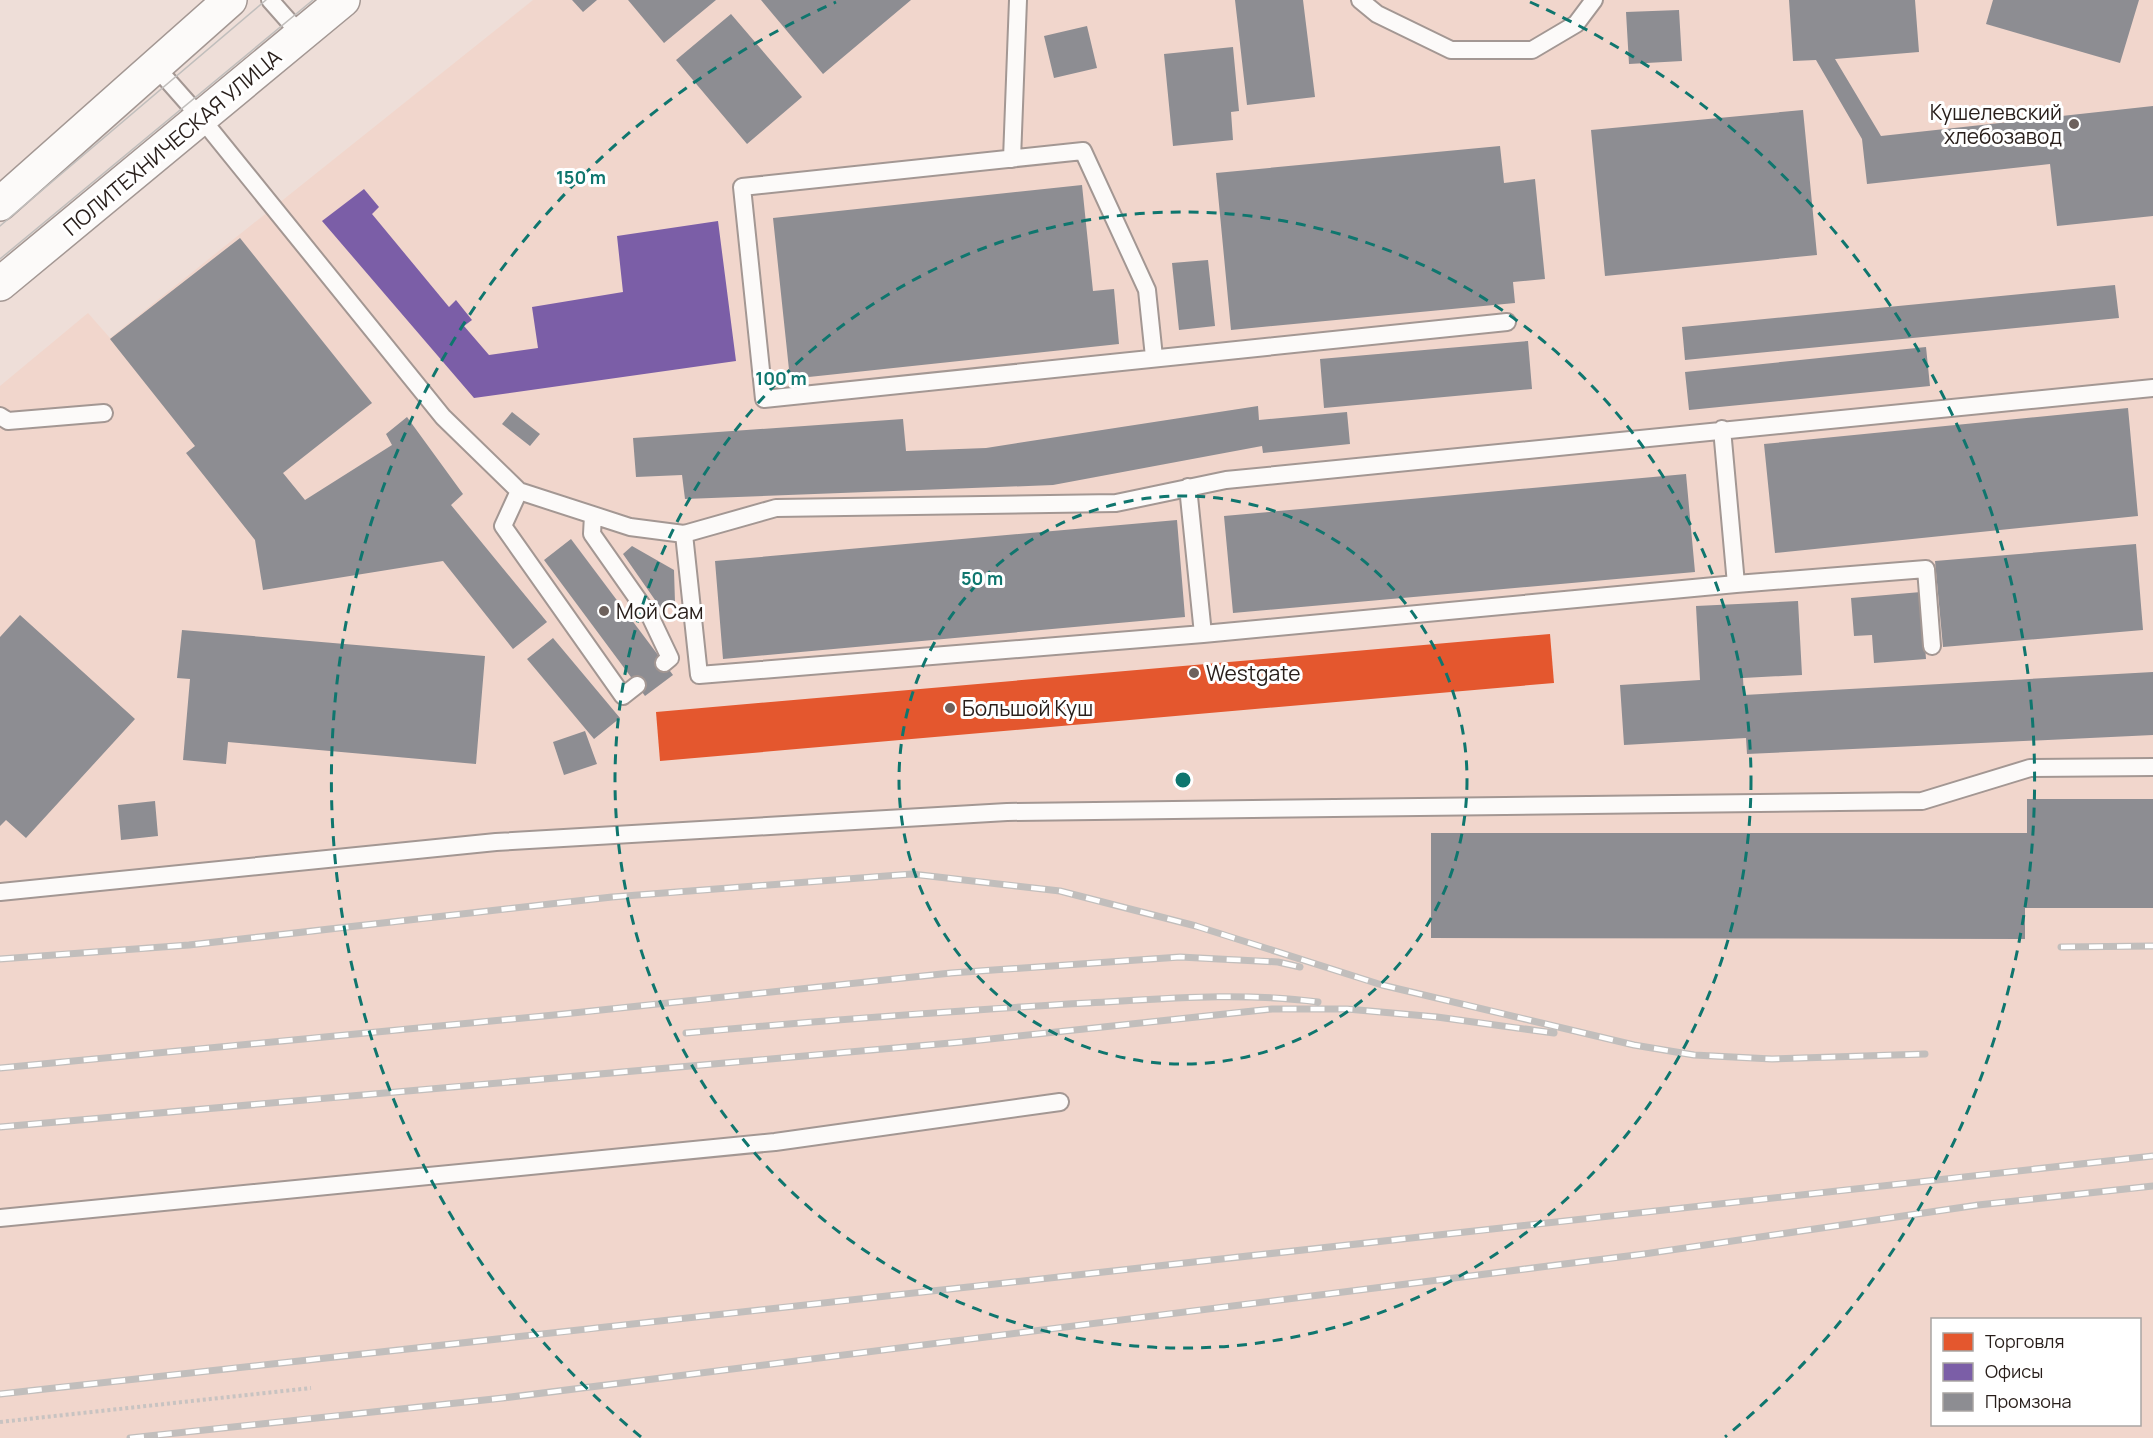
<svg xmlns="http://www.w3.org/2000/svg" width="2153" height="1438" font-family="Manrope,sans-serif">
<rect width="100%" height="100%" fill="#eeded8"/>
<path fill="#f1d6cc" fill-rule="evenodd" d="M 533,0 L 2153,0 L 2153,1438 L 0,1438 L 0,386 L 88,313 L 110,338 ZM 1932,1320 L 2140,1320 L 2140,1424 L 1932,1424 Z"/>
<path fill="#e4572e" d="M 1550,634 L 1554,683 L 660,761 L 656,712 Z"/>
<path fill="#7b5ea7" d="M 364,189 L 379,207 L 372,214 L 449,307 L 456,300 L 472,320 L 464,326 L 489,355 L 538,348 L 532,307 L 623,292 L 617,236 L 718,221 L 736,361 L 474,398 L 322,221 Z"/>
<path fill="#8d8d92" d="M 572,0 L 597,0 L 583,12 Z
M 628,0 L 716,0 L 664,43 Z
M 761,0 L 911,0 L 823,74 Z
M 1235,0 L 1303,0 L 1315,97 L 1247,105 Z
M 1789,0 L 1915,0 L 1919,52 L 1835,59 L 1881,136 L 2153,106 L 2153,216 L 2057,226 L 2050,164 L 1867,184 L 1862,139 L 1816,60 L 1793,61 Z
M 1993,0 L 2139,0 L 2120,63 L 1986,24 Z
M 1679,10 L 1682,61 L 1629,64 L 1626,12 Z
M 731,14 L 802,97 L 747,144 L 676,60 Z
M 1087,26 L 1097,68 L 1054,78 L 1044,36 Z
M 1233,47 L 1239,111 L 1231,112 L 1233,140 L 1173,146 L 1164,54 Z
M 1803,110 L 1817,255 L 1605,276 L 1591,130 Z
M 1500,146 L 1504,183 L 1535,179 L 1545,279 L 1513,282 L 1515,303 L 1231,330 L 1216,173 Z
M 1082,185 L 1093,291 L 1114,289 L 1119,344 L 790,379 L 773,218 Z
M 240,238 L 372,403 L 283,473 L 305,500 L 392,445 L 386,434 L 407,417 L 463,494 L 451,505 L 547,622 L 513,649 L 443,561 L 263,590 L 255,540 L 186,453 L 195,446 L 110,339 Z
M 1208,260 L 1215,326 L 1179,330 L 1172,263 Z
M 2115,285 L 2119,318 L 1685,360 L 1682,327 Z
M 1528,341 L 1532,389 L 1324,408 L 1320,359 Z
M 1926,347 L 1930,386 L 1689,410 L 1685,372 Z
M 1258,406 L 1259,420 L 1347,412 L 1350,444 L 1263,453 L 1262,446 L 1053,485 L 685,499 L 682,475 L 636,477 L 633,438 L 903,419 L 906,451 L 986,448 Z
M 2128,408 L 2138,516 L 1775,553 L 1764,444 Z
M 512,412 L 540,434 L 530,446 L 502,424 Z
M 1686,474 L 1695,572 L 1233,613 L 1224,516 Z
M 1177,520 L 1185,617 L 723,659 L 715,561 Z
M 571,539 L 673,675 L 645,696 L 544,560 Z
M 2136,544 L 2143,630 L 1943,647 L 1935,561 Z
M 632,546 L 674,570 L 675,603 L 662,610 L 623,554 Z
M 1921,592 L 1926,659 L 1874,663 L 1872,635 L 1854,636 L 1851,598 Z
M 1798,601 L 1802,675 L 1743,678 L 1744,695 L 2153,672 L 2153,735 L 1747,754 L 1746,738 L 1624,745 L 1620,685 L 1700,680 L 1696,606 Z
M 20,615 L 135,719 L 26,838 L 6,820 L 0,826 L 0,637 Z
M 182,630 L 485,656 L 476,764 L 228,742 L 226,764 L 183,760 L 190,679 L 177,678 Z
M 553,638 L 620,718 L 594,739 L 527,659 Z
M 585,731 L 597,764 L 564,775 L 553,742 Z
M 2027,799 L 2153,799 L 2153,908 L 2025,908 L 2025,939 L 1431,938 L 1431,833 L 2027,833 Z
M 155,801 L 158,836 L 121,840 L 118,805 Z"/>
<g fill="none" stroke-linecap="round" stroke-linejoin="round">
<defs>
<path id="service" d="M 270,0 L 301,35
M 1360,0 L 1377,14 L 1451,50 L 1532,50 L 1576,24 L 1594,0
M 155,66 L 201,118 L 443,417 L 519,491 L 630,527 L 684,534 L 776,508 L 1116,503 L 1226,480 L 2153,388
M 1012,159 L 1018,0
M 1154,357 L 1147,290 L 1083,151 L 742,187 L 764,399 L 1507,322
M 0,416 L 8,421 L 104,413
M 1722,429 L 1736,584 L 1926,569 L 1932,646
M 1188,487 L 1203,634 L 1736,584
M 519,491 L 503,526 L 623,696 L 637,685
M 593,515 L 592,534 L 651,618 L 670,658 L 664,663
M 684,534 L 699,675 L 1203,634
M 0,892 L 496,842 L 1007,812 L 1922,801 L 2030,768 L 2153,767
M 0,1218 L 775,1142 L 1060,1102"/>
<path id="secondary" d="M 0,204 L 230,0
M 0,284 L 343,0"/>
</defs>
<use href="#service" stroke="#a39793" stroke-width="20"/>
<use href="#secondary" stroke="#a39793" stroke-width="36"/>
<path stroke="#c8c3c1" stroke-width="4" stroke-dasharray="3 3" stroke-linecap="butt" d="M 0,1422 L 311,1388"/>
<use href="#service" stroke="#fcfaf9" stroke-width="16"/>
<use href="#secondary" stroke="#fcfaf9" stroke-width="33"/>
<path stroke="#c1bebc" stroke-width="1.5" d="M 0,226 L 266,0
M 0,259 L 313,0"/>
<defs>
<path id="rail" d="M 2061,947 L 2153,946
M 0,959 L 189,945 L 612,897 L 912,874 L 1060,891 L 1196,926 L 1382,985 L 1634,1045 L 1694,1055 L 1772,1059 L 1925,1054
M 686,1033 C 813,1021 940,1012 1068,1004 C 1151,1000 1235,991 1318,1002
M 0,1068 L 554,1015 L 951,973 L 1180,957 L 1278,962 L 1300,967
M 0,1127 L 962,1042 L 1272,1009 L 1347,1009 L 1437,1017 L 1554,1033
M 0,1394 L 2153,1156
M 130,1438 L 503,1398 L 1644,1254 L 1978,1205 L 2153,1186"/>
</defs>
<use href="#rail" stroke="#c1bebc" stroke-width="7"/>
<use href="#rail" stroke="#fff" stroke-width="4.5" stroke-dasharray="14" stroke-linecap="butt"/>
</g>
<g fill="none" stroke="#0f766e" stroke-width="3" stroke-dasharray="10 8">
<circle cx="1183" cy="780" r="284"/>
<circle cx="1183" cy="780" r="568"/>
<path d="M641 1437A852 852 0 0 1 836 2M1530 2A852 852 0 0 1 1725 1437"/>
</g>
<g fill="#6d615c" stroke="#fff" stroke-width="2">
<circle cx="2074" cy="124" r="6"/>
<circle cx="604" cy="611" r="6"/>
<circle cx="1194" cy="673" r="6"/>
<circle cx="950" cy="708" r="6"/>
</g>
<g text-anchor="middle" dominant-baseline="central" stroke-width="6" stroke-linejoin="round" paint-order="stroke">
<g font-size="21" fill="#281e1a" stroke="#fff" text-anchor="start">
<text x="2062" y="112" text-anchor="end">Кушелевский<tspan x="2062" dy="24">хлебозавод</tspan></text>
<text x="616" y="611">Мой Сам</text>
<text x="1206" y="673">Westgate</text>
<text x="962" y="708">Большой Куш</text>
</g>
<g font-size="21" fill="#281e1a" stroke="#fff">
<text transform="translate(172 142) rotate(-40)">ПОЛИТЕХНИЧЕСКАЯ УЛИЦА</text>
</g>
</g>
<circle cx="1183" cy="780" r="9" fill="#0f766e" stroke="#fff" stroke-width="3"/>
<g font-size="18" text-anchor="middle" font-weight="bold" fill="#0f766e" stroke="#fff" stroke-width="6" stroke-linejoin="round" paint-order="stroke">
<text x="581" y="184">150 m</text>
<text x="781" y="385">100 m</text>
<text x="982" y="585">50 m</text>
</g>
<rect x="1931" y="1318" width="210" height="108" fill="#ffffff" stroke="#a9a5a3" stroke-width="1.5"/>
<rect x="1943" y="1333" width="30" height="18" fill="#e4572e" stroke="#a9a5a3" stroke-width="1.5"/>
<text x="1985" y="1348" font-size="18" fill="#281e1a">Торговля</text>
<rect x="1943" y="1363" width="30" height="18" fill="#7b5ea7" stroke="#a9a5a3" stroke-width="1.5"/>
<text x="1985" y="1378" font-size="18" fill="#281e1a">Офисы</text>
<rect x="1943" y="1393" width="30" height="18" fill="#8d8d92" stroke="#a9a5a3" stroke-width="1.5"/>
<text x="1985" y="1408" font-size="18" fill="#281e1a">Промзона</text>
</svg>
